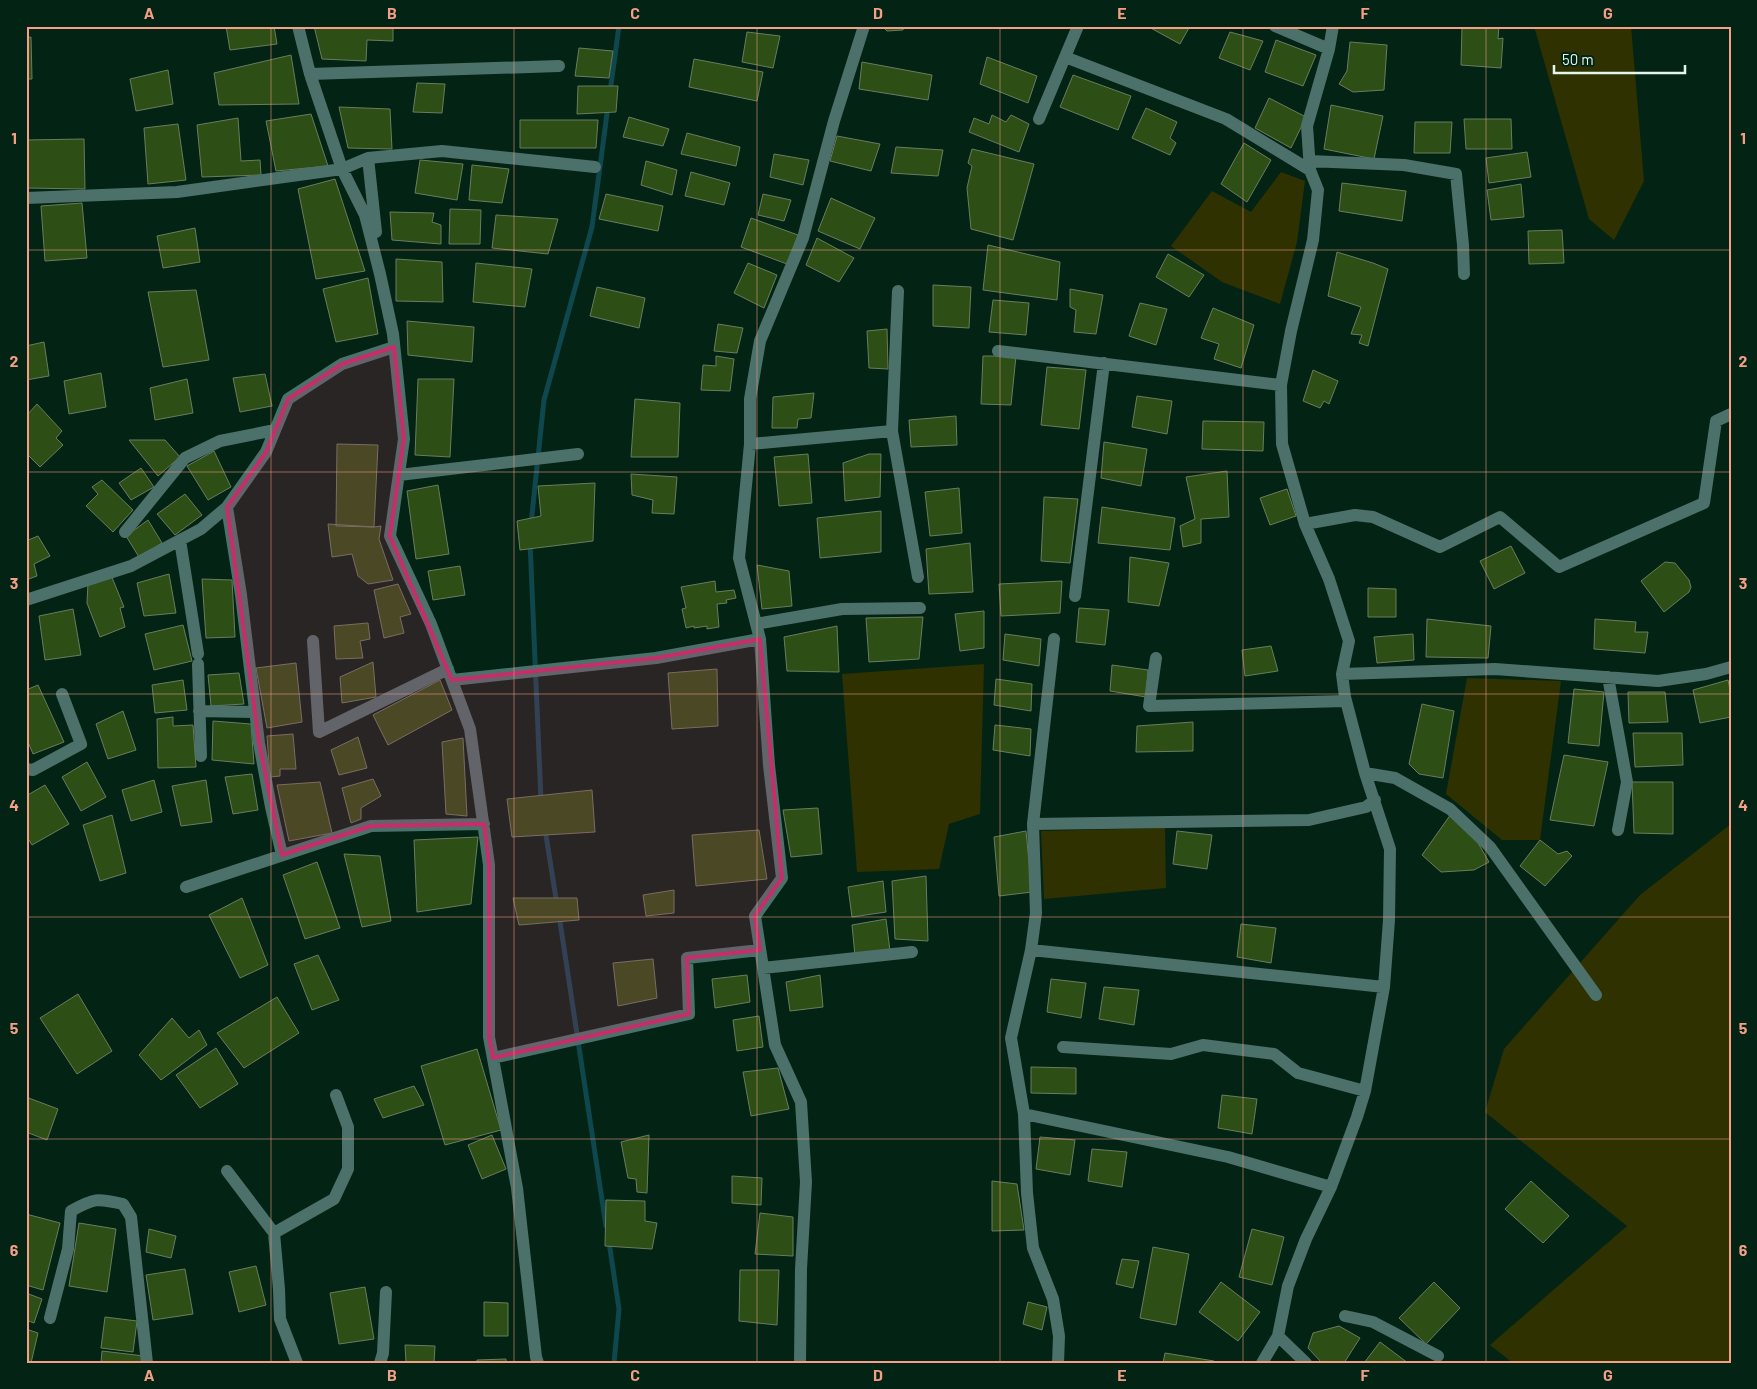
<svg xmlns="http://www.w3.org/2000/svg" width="1757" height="1389" font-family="Barlow,sans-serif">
<rect width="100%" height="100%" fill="#032414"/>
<path fill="#303100" d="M 1534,26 L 1631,26 L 1644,181 L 1614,240 L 1589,219 Z
M 1281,172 L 1305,181 L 1297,242 L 1280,304 L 1222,282 L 1171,246 L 1212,191 L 1251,212 Z
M 984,664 L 980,814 L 949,824 L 939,869 L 857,872 L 842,674 Z
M 1467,678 L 1561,681 L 1540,840 L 1502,840 L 1446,794 Z
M 1731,824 L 1731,1363 L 1513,1363 L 1490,1345 L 1627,1226 L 1485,1112 L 1504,1049 L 1640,895 Z
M 1165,828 L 1166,888 L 1044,899 L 1041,831 Z"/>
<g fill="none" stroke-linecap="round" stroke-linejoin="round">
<path stroke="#0f474f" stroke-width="5" d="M 610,92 L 619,26
M 531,524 L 544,400 L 592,227 L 608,106
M 530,542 L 541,801
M 545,829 L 557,905
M 559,915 L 606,1226
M 609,1242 L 619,1309 L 614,1363"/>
</g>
<path fill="#2d4f15" stroke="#697c5f" d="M 226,26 L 274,26 L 277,44 L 230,50 Z
M 314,26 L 393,26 L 393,41 L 367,40 L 366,61 L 322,59 Z
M 882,26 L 904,26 L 903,30 L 887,31 Z
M 1147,26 L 1190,26 L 1180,44 Z
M 1462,26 L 1499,26 L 1498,39 L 1503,38 L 1501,68 L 1461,65 Z
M 747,32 L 780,36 L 773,68 L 742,62 Z
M 1230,32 L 1263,41 L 1250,70 L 1219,58 Z
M 31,37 L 32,79 L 26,79 L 26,38 Z
M 1276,40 L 1316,55 L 1303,86 L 1265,72 Z
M 1350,42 L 1387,45 L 1384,90 L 1353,92 L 1339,84 L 1347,71 Z
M 579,48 L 613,51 L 609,78 L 575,76 Z
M 291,55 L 299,104 L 219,105 L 214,73 Z
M 987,57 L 1037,76 L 1028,103 L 980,84 Z
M 694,59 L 763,72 L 757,101 L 689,87 Z
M 862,62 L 932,75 L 928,100 L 859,89 Z
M 168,70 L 173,104 L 136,111 L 130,79 Z
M 1073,75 L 1131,96 L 1118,130 L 1060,107 Z
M 417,83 L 445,84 L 442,113 L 413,112 Z
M 578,86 L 618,86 L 616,112 L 577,114 Z
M 1269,98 L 1306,117 L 1291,148 L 1255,128 Z
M 1331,105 L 1383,116 L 1374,159 L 1324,149 Z
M 339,107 L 390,109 L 392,149 L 348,148 Z
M 1146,108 L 1177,122 L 1170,138 L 1176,143 L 1170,155 L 1132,138 Z
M 311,114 L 328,166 L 276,171 L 266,121 Z
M 992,115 L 1006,122 L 1011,115 L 1029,124 L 1019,152 L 969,132 L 974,118 L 989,124 Z
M 629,117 L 669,129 L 663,146 L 623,137 Z
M 238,118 L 241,161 L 260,160 L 261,175 L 202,177 L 197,125 Z
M 1464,119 L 1511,119 L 1512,149 L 1466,149 Z
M 520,120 L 598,120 L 596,148 L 520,148 Z
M 1415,122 L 1452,122 L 1450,153 L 1414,153 Z
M 178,124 L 186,180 L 148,184 L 144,128 Z
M 687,133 L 740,147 L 736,166 L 681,154 Z
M 837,136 L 880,144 L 871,171 L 830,161 Z
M 84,139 L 85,189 L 26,188 L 26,140 Z
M 1244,143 L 1271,160 L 1247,202 L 1221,184 Z
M 896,147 L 943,150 L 938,176 L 891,173 Z
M 972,149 L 1034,164 L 1013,240 L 971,229 L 967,188 L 972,166 L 968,163 Z
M 1527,152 L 1531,177 L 1489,183 L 1486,158 Z
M 774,154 L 809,160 L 803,185 L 770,177 Z
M 420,160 L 463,164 L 457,200 L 415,193 Z
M 646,161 L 677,170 L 672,195 L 641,185 Z
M 472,165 L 509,169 L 502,203 L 469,200 Z
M 691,172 L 730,183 L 724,205 L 685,196 Z
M 335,179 L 365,271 L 316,279 L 298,189 Z
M 1342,183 L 1406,191 L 1402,221 L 1339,211 Z
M 1521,184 L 1524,217 L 1491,220 L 1487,190 Z
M 606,194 L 663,206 L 658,231 L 599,219 Z
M 763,194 L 791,200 L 784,221 L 758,215 Z
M 831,198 L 875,218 L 860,249 L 818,231 Z
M 82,203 L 87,258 L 45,261 L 41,206 Z
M 450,209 L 481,210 L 480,244 L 449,244 Z
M 390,212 L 434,213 L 432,222 L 441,225 L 441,244 L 392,240 Z
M 496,215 L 558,219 L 548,254 L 492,248 Z
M 751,218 L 798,235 L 787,264 L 741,247 Z
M 195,228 L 200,262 L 163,268 L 157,236 Z
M 1562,230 L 1564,263 L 1529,264 L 1528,231 Z
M 817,238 L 854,258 L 839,282 L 806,265 Z
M 988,245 L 1060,262 L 1057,300 L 983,290 Z
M 1337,252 L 1373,263 L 1388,269 L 1368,346 L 1359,343 L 1362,335 L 1351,334 L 1361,307 L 1328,296 Z
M 1168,254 L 1204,275 L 1189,297 L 1156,277 Z
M 396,259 L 442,262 L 443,302 L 396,301 Z
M 476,263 L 532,269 L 525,307 L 473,302 Z
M 748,263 L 777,275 L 764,308 L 734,293 Z
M 368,278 L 378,334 L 336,342 L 323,289 Z
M 933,285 L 971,287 L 969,328 L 933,326 Z
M 597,287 L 645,298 L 639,328 L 590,316 Z
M 1070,289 L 1103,295 L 1096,334 L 1074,332 L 1076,310 L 1070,307 Z
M 196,290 L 209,360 L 163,367 L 148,292 Z
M 993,300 L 1029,303 L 1026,335 L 989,332 Z
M 1140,303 L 1167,309 L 1156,345 L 1129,336 Z
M 1213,308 L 1254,325 L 1241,368 L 1214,359 L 1219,344 L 1201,338 Z
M 407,321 L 474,327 L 472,362 L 408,355 Z
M 718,324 L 743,328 L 737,353 L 714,351 Z
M 887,329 L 888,369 L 869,368 L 867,331 Z
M 44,342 L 49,376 L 26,380 L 26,346 Z
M 716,356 L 734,359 L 730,391 L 701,390 L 703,365 L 716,366 Z
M 983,356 L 1016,356 L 1011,405 L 981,404 Z
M 1047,367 L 1086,370 L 1079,429 L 1041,425 Z
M 1313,370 L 1338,381 L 1329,404 L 1324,401 L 1320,408 L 1303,401 Z
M 101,373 L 106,407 L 69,414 L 64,381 Z
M 265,374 L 272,406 L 240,412 L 233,378 Z
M 187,379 L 193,413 L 155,420 L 150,388 Z
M 418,379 L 454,379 L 450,457 L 415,455 Z
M 814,393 L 811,418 L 798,419 L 797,428 L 772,428 L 773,397 Z
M 1137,396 L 1172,401 L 1167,434 L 1132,427 Z
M 635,399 L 680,403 L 678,457 L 631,457 Z
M 37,404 L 62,431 L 56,438 L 63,445 L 40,467 L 26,453 L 26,416 Z
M 956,416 L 957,445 L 911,447 L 909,420 Z
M 1203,421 L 1264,422 L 1263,451 L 1202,449 Z
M 129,440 L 165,440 L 180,457 L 158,476 Z
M 1104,442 L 1147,449 L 1141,486 L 1101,478 Z
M 337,444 L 378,445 L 374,527 L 336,526 Z
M 214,451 L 231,487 L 208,500 L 187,466 Z
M 808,454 L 812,503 L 779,506 L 774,457 Z
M 869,454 L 881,454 L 880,497 L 845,501 L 843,463 Z
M 141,468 L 154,487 L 131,500 L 119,483 Z
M 1227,471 L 1229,517 L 1201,519 L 1201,543 L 1183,547 L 1180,526 L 1195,519 L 1186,477 Z
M 631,474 L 677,477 L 674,514 L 652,513 L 653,500 L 632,495 Z
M 102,480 L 133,510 L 113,532 L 86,506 L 98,494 L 92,487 Z
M 595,483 L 593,541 L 520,550 L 517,521 L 541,516 L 538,486 Z
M 438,485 L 449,554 L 416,559 L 407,491 Z
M 959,488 L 962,533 L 930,536 L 925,492 Z
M 1287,489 L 1296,516 L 1270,525 L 1260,498 Z
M 185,494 L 202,515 L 175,535 L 157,514 Z
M 1044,497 L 1078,499 L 1070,563 L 1041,561 Z
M 1102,507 L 1175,518 L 1170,550 L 1098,543 Z
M 881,511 L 881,552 L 820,558 L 817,518 Z
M 148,520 L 162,543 L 139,557 L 126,536 Z
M 328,524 L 374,527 L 381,526 L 379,539 L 393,580 L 368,584 L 358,576 L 352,554 L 332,557 Z
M 38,536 L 50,556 L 34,564 L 37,576 L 26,580 L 26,541 Z
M 970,543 L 973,592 L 929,594 L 926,549 Z
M 1511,546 L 1525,573 L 1494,589 L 1480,561 Z
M 1130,557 L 1169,563 L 1159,606 L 1128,602 Z
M 1665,562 L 1675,563 L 1689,580 L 1691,587 L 1689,592 L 1664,612 L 1641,581 Z
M 757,565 L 789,571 L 792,606 L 762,609 Z
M 460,566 L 465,595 L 433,600 L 428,571 Z
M 169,574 L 176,613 L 144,616 L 137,583 Z
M 111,575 L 124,607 L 120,608 L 125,627 L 100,637 L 87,603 L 88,583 Z
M 202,579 L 232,580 L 235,637 L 206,638 Z
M 715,581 L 716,592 L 734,590 L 736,598 L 726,600 L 727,603 L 717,604 L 719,627 L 707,629 L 707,626 L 694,628 L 694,626 L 686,628 L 682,609 L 686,608 L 681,587 Z
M 1062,581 L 1060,613 L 1001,616 L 999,584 Z
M 398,584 L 411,614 L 400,617 L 404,633 L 384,638 L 374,590 Z
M 1368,588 L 1396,589 L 1396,617 L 1368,617 Z
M 1079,608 L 1109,610 L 1105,645 L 1076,642 Z
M 73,609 L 81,655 L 45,660 L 39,616 Z
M 984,611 L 984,648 L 960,651 L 955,614 Z
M 923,617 L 919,659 L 869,662 L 866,618 Z
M 1427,619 L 1491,626 L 1488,658 L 1426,657 Z
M 1595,619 L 1636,622 L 1635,632 L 1648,632 L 1645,653 L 1594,649 Z
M 368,623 L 370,639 L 360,641 L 363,658 L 336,659 L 334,626 Z
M 183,625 L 192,661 L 154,670 L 145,634 Z
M 837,626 L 839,672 L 787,671 L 784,637 Z
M 1005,634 L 1041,639 L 1039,666 L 1003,660 Z
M 1413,634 L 1414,660 L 1377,663 L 1374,637 Z
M 1271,646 L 1278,671 L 1245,676 L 1242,650 Z
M 373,662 L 376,697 L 342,703 L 340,677 Z
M 296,663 L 302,722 L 267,728 L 256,668 Z
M 1112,665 L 1148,670 L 1146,697 L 1110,691 Z
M 717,669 L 718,726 L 672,729 L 668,673 Z
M 239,673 L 244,704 L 211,706 L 208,675 Z
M 996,679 L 1032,684 L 1031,711 L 994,705 Z
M 183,680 L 187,710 L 155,713 L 152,685 Z
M 440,680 L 452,710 L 388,745 L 373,715 Z
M 1728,680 L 1731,694 L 1731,717 L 1700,723 L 1693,690 Z
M 38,685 L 64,742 L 33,754 L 26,737 L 26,690 Z
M 1574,689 L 1604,692 L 1599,746 L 1568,743 Z
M 1628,692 L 1665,692 L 1668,722 L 1629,723 Z
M 1422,704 L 1454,711 L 1443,778 L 1419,774 L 1409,764 Z
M 123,711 L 136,750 L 108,759 L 96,724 Z
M 173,717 L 173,726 L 193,725 L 196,767 L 158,768 L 157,719 Z
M 213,721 L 251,724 L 254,764 L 212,760 Z
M 1193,722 L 1193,751 L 1136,752 L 1137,726 Z
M 995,725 L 1031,729 L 1030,756 L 993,750 Z
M 1633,733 L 1682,733 L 1683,765 L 1635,767 Z
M 293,734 L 296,769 L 280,769 L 280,776 L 270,777 L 267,736 Z
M 358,737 L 367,768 L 339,775 L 331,750 Z
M 463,738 L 467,816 L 446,814 L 442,742 Z
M 1564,755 L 1608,762 L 1594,826 L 1550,820 Z
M 87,762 L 106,797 L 81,811 L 62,777 Z
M 252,774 L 258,810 L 233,814 L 225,777 Z
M 373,779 L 381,796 L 361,808 L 361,819 L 351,823 L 342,788 Z
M 154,780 L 162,812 L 131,821 L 122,790 Z
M 206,780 L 212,822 L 181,826 L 172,786 Z
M 320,782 L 332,833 L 289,841 L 277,785 Z
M 1632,782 L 1673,782 L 1673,834 L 1634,833 Z
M 45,785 L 69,824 L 32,845 L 26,835 L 26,796 Z
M 592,790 L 595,832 L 512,837 L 507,799 Z
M 818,808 L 822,854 L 791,857 L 783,810 Z
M 1451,814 L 1469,827 L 1489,862 L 1474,870 L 1441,872 L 1422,855 Z
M 112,815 L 126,873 L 100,881 L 83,825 Z
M 759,830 L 767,879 L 696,886 L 692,835 Z
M 1026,831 L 1032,892 L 999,896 L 994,837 Z
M 1177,831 L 1212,835 L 1207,869 L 1173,864 Z
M 478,837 L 471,904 L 417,912 L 414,840 Z
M 1540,840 L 1558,854 L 1567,851 L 1572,856 L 1545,886 L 1520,866 Z
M 344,854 L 380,856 L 391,921 L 362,927 Z
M 317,862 L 340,928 L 305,939 L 283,875 Z
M 926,876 L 928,941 L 895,939 L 892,881 Z
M 883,881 L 886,912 L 852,917 L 848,887 Z
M 674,890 L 674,913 L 646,916 L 643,895 Z
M 242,898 L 268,965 L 240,978 L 209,915 Z
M 513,898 L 577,898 L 579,920 L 519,925 Z
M 886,919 L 890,951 L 855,956 L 852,925 Z
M 1241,924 L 1276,928 L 1271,963 L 1237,957 Z
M 318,955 L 339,1000 L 312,1010 L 294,964 Z
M 653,959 L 657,998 L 618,1006 L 613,963 Z
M 747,975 L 750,1002 L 715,1008 L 712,979 Z
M 820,975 L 823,1007 L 790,1011 L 786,982 Z
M 1051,979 L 1086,983 L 1081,1018 L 1047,1012 Z
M 1104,987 L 1139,990 L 1134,1025 L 1099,1019 Z
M 78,994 L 112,1051 L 77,1074 L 40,1018 Z
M 277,997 L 299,1033 L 244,1068 L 217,1033 Z
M 759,1016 L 763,1047 L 737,1051 L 733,1020 Z
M 172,1018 L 189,1038 L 199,1030 L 207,1045 L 161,1080 L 139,1055 Z
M 216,1048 L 238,1084 L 200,1108 L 176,1075 Z
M 477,1049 L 501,1130 L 445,1145 L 421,1066 Z
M 1031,1067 L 1076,1068 L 1076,1094 L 1031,1093 Z
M 778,1068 L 789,1109 L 751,1116 L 743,1072 Z
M 414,1086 L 424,1105 L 383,1118 L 374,1099 Z
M 1222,1095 L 1257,1099 L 1252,1134 L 1218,1128 Z
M 26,1097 L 58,1109 L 47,1140 L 26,1132 Z
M 492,1135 L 506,1169 L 482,1179 L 468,1145 Z
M 649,1135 L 647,1193 L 637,1192 L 636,1179 L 628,1178 L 621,1142 Z
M 1040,1137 L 1075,1140 L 1070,1175 L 1036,1169 Z
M 1092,1149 L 1127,1152 L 1122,1187 L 1088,1181 Z
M 732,1176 L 762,1178 L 761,1205 L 732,1203 Z
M 992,1181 L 1017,1184 L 1024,1230 L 992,1231 Z
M 1531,1181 L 1569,1216 L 1543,1243 L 1505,1209 Z
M 606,1200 L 645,1201 L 645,1221 L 657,1223 L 652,1249 L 605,1246 Z
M 760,1213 L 793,1217 L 793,1256 L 755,1254 Z
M 26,1214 L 60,1223 L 43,1290 L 26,1285 Z
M 79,1223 L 116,1229 L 107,1292 L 69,1286 Z
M 149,1229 L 176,1236 L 171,1258 L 146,1252 Z
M 1252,1229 L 1284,1237 L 1272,1285 L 1239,1277 Z
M 1153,1247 L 1189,1254 L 1176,1325 L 1140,1318 Z
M 1122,1259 L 1139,1261 L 1133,1288 L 1116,1284 Z
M 256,1266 L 266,1305 L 239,1312 L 229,1272 Z
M 185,1269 L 193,1314 L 153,1320 L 146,1275 Z
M 740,1270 L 779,1270 L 777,1325 L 739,1321 Z
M 1221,1282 L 1260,1312 L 1238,1341 L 1199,1312 Z
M 1434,1282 L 1460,1308 L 1426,1344 L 1399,1318 Z
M 365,1287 L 374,1339 L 339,1344 L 330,1293 Z
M 26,1293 L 42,1299 L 34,1323 L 26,1320 Z
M 484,1302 L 508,1303 L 508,1336 L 484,1336 Z
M 1028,1302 L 1047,1307 L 1042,1330 L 1023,1324 Z
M 105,1317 L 137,1321 L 133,1352 L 101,1348 Z
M 1339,1326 L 1360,1338 L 1344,1363 L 1322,1363 L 1308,1348 L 1313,1333 Z
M 26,1329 L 38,1333 L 31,1363 L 26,1362 Z
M 1380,1342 L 1408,1363 L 1364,1363 Z
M 405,1345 L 435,1346 L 434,1363 L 406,1363 Z
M 102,1351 L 144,1356 L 144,1363 L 101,1363 Z
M 1165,1353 L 1214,1361 L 1213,1363 L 1163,1363 Z
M 506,1359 L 506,1363 L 477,1363 L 477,1360 Z"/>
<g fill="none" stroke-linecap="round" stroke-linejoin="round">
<path stroke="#4c716b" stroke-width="12" d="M 298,26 L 310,74 L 342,169 L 365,215 L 380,274 L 393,334 L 404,439 L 390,536 L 431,624 L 470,729 L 489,865 L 489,1037 L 517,1188 L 536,1357 L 538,1363
M 1275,26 L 1329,49
M 1065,57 L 1226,119 L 1310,170
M 310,74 L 559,66
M 1039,119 L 1078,26
M 368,158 L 442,151 L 595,167
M 1309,161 L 1404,165 L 1456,174 L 1463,245 L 1464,274
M 26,198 L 177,192 L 342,169 L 368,158 L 376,232
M 898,291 L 892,431 L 918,577
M 998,351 L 1281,385
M 750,444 L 892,431
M 399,475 L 578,454
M 227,507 L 241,595 L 259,743 L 271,807 L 282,855
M 1305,524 L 1355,515 L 1373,517 L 1440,547 L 1500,517 L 1559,567 L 1704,503 L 1716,421 L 1731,414
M 125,532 L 185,458 L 220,441 L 275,430
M 180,540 L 198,654
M 1075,596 L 1104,363
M 26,600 L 131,566 L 201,529 L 227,507 L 266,452 L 288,399 L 342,364 L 394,347
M 756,624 L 842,609 L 920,608
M 1054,639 L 1033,824 L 1309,820 L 1366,807 L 1375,800
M 313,641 L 319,732 L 448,669
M 1156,658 L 1149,706 L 1346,701
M 198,664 L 201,756
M 1342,674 L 1495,669 L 1658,681 L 1706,674 L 1731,667
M 1608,677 L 1627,782 L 1618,830
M 452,680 L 656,658 L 760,639
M 199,711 L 254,712
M 26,769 L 33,770 L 81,744 L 62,694
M 1365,773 L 1395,778 L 1450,809 L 1490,847 L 1596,995
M 1033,824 L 1036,913 L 1031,950 L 1011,1038 L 1024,1114 L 1228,1157 L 1331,1187
M 186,887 L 371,826 L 484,824
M 1031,950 L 1384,987
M 763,968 L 912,952
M 1063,1047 L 1171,1054 L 1203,1045 L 1274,1054 L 1298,1073 L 1365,1091
M 493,1058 L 689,1014 L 687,958 L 760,950
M 1024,1114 L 1027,1193 L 1033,1248 L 1053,1299 L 1059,1336 L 1058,1363
M 227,1171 L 274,1233
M 1345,1316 L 1373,1322 L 1438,1356
M 50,1318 L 68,1249 L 71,1211 C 94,1198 97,1198 123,1204 L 131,1217 L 147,1363
M 1278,1336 L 1306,1363
M 297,1363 L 280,1319 L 279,1289 L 274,1233 L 334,1199 L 348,1169 L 348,1127 L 336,1095
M 380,1363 L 383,1353 L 386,1292
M 800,1363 L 801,1269 L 806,1182 L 801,1102 L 775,1045 L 755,916 L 782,878 L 769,765 L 760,639 L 739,558 L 750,444 L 750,399 L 760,341 L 803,238 L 834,121 L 864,26
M 1262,1363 L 1278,1336 L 1288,1286 L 1306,1239 L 1331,1187 L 1357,1117 L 1365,1091 L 1384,987 L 1389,920 L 1390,849 L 1365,773 L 1345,697 L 1342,674 L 1349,641 L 1329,579 L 1305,524 L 1282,444 L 1281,385 L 1291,331 L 1313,240 L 1318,190 L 1310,170 L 1307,126 L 1329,49 L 1333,26"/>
</g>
<path fill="#c52e69" fill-opacity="0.2" stroke="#c52e69" stroke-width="4" stroke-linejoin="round" d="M 394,347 L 404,439 L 390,536 L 452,680 L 656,658 L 760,639 L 782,878 L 755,916 L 760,950 L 687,958 L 689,1014 L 493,1058 L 489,1037 L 489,865 L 484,824 L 371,826 L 282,855 L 259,743 L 227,507 L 266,452 L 288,399 L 342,364 Z"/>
<path fill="none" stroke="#f49f86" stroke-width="1" stroke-opacity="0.55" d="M 271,26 L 271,1363M 514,26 L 514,1363M 757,26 L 757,1363M 1000,26 L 1000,1363M 1243,26 L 1243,1363M 1486,26 L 1486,1363M 26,250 L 1731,250M 26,472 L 1731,472M 26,694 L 1731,694M 26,917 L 1731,917M 26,1139 L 1731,1139"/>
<rect width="1757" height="1389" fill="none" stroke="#032414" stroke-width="55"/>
<path d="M1554 65v8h131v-8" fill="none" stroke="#e4f6eb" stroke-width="2.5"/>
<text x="1562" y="65" font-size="15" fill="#e4f6eb" stroke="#032414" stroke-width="4" paint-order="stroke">50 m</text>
<rect x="28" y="28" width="1702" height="1334" fill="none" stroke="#f49f86" stroke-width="2"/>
<g font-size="16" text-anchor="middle" font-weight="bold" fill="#f49f86">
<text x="149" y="19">A</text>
<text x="392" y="19">B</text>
<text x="635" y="19">C</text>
<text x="878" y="19">D</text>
<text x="1122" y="19">E</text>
<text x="1365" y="19">F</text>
<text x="1608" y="19">G</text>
<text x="14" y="144">1</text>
<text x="1743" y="144">1</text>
<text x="14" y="367">2</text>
<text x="1743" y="367">2</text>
<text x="14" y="589">3</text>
<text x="1743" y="589">3</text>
<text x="14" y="811">4</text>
<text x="1743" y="811">4</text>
<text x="14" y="1034">5</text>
<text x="1743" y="1034">5</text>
<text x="14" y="1256">6</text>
<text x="1743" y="1256">6</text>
<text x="149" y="1381">A</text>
<text x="392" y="1381">B</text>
<text x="635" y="1381">C</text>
<text x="878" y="1381">D</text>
<text x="1122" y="1381">E</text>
<text x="1365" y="1381">F</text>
<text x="1608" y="1381">G</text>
</g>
</svg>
